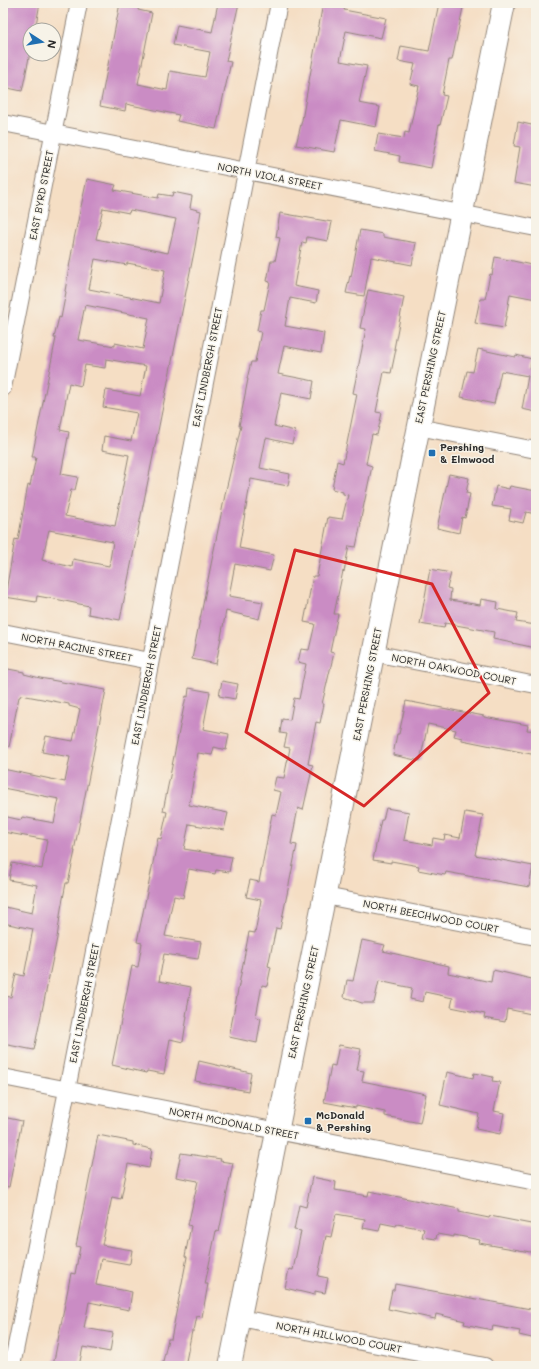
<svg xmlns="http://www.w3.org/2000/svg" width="539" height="1369" font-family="Mali,sans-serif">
<rect width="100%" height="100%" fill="#f7f3e8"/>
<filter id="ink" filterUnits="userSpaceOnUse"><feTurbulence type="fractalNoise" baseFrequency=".025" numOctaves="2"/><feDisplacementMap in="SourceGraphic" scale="8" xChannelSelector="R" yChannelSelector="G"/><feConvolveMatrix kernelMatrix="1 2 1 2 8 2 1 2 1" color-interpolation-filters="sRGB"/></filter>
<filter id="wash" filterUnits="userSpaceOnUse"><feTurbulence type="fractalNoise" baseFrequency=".012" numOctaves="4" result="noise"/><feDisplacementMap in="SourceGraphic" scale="16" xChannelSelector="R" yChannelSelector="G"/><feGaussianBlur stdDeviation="0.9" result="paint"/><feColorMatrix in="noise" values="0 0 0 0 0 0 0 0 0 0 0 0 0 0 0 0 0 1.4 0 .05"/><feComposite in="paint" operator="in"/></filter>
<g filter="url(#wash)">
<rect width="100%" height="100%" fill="#f5dec4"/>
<g id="blocks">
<path fill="#ca8cc4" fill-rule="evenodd" d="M 3,3 L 40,3 L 35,30 L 30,30 L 30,53 L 22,91 L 3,87 Z
M 120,3 L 139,3 L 138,10 L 152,13 L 138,84 L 167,90 L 170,71 L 205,77 L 210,52 L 173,45 L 177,25 L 212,32 L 218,3 L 239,3 L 226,61 L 231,62 L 216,129 L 177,121 L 179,115 L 126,104 L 125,111 L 100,106 Z
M 323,3 L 346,3 L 344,10 L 386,18 L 381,38 L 346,31 L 340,61 L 367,66 L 359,103 L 380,107 L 376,127 L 341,120 L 334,152 L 296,145 L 302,120 Z
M 439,3 L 464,3 L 452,60 L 449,60 L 442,95 L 447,96 L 440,125 L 439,124 L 431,168 L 399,162 L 400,156 L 375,151 L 378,134 L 404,138 L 405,132 L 409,133 L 419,86 L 410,84 L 415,64 L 398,61 L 401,46 L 429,51 Z
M 518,122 L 536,126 L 536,187 L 514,183 L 520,147 L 514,146 Z
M 87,179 L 116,185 L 114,190 L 158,198 L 159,194 L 172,196 L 173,192 L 192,196 L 190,208 L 201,211 L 195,247 L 120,620 L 88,614 L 89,606 L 60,600 L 37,596 L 36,602 L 5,597 L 15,539 L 18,540 L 28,485 L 30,486 L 36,457 L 32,457 L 56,338 L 54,338 L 59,317 L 61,318 L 66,292 L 65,291 L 74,239 ZM 103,208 L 129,213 L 130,210 L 176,219 L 168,253 L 96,239 ZM 95,259 L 127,265 L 127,263 L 165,270 L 159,303 L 89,289 ZM 85,305 L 149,318 L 143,349 L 115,343 L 115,346 L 78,340 ZM 106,359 L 146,366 L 140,396 L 106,390 L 103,407 L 137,413 L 131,441 L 104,436 L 102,450 L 129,455 L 115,526 L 65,516 L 71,490 L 75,490 L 78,477 L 61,474 L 69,432 L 60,430 L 69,383 L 81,386 L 85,365 L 105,368 ZM 49,530 L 113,542 L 109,566 L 73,559 L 72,567 L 42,560 Z
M 280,213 L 332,222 L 328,241 L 307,237 L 306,243 L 302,242 L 294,286 L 318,291 L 316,303 L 290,298 L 285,326 L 324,333 L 321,353 L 284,346 L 278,374 L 314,381 L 311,399 L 281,393 L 274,426 L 295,431 L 292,444 L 266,438 L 260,468 L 290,474 L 288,486 L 251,479 L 239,548 L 274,555 L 270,571 L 235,564 L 229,596 L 263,602 L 259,619 L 226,611 L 216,664 L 192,659 L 226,490 L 241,426 L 239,426 L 248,379 L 247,379 L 251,362 L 255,362 L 261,332 L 257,331 L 261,310 L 264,310 L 270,282 L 267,281 L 271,261 L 275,261 L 280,238 L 276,237 Z
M 360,230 L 383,234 L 383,237 L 416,243 L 412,265 L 371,257 L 364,296 L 346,293 L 350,276 L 351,277 Z
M 495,257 L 536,266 L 536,299 L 510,294 L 504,328 L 475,323 L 480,299 L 485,299 L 490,274 L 492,275 Z
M 368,290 L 404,297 L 394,349 L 396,349 L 391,373 L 384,372 L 376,412 L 382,413 L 377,435 L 372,434 L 366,464 L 372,466 L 360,523 L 361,523 L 356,547 L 349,546 L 344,572 L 343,571 L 334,614 L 338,614 L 330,652 L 334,653 L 322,704 L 324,704 L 320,723 L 316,722 L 308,764 L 313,765 L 303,810 L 298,808 L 291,844 L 297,845 L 280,929 L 276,928 L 268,966 L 271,967 L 267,986 L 262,985 L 256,1017 L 261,1018 L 257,1043 L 229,1037 L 249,932 L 255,933 L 261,900 L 246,897 L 250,880 L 259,882 L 272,814 L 276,815 L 281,792 L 273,790 L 276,777 L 284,778 L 290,748 L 284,747 L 287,734 L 280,733 L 282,719 L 290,720 L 294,698 L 299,699 L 306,664 L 298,662 L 301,649 L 309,650 L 315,624 L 304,622 L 313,576 L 317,576 L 328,517 L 342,519 L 348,495 L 343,494 L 343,492 L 332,489 L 337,461 L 343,463 L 357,394 L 353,393 L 366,329 L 360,328 Z
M 478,349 L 515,357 L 516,355 L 532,359 L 530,369 L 536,370 L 536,412 L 522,409 L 528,376 L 501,371 L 494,404 L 461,397 L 467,371 L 473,372 Z
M 449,474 L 469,478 L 466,493 L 470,494 L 465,518 L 462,517 L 459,533 L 437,528 Z
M 496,486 L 509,489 L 510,486 L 536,491 L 536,514 L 526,512 L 523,523 L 509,520 L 511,509 L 492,506 Z
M 430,569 L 451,573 L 447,588 L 451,589 L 450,600 L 480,605 L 481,599 L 498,602 L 497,609 L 518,613 L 516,622 L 536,625 L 536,648 L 493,639 L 494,632 L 445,623 L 444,628 L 420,624 Z
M 3,668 L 24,672 L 24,674 L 40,678 L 106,690 L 74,851 L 75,851 L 68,883 L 66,883 L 61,909 L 57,938 L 34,1050 L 3,1044 L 3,996 L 11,997 L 16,974 L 24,976 L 33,929 L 3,923 L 3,914 L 5,907 L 32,913 L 37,885 L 9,880 L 12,863 L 42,869 L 47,840 L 3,832 L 3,816 L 21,820 L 22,817 L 54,823 L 59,799 L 3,788 L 3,769 L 65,782 L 70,757 L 42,752 L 46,736 L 73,741 L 80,709 L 69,706 L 69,704 L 21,695 L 20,697 L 19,697 L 9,747 L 3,746 Z
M 222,681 L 238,684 L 235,699 L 219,696 Z
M 189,688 L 210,692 L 203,729 L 229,734 L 226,750 L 214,747 L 212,755 L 198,753 L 189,805 L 228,813 L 224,830 L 189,824 L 184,849 L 232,857 L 229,872 L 216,870 L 215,874 L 189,869 L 183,898 L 174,896 L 165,936 L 201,942 L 198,959 L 164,954 L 159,981 L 191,987 L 186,1016 L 187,1016 L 183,1042 L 170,1039 L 164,1074 L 147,1071 L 146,1073 L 112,1065 L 132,966 L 138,967 L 142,943 L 137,942 L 158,838 L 161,839 L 167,812 L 163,811 L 186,696 L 188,697 Z
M 406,701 L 484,716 L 484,717 L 528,725 L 527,730 L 536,731 L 536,755 L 462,740 L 462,738 L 454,736 L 456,730 L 428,724 L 420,761 L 393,755 L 397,734 L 399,734 Z
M 386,808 L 409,812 L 404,840 L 432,845 L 433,838 L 444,840 L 445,835 L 460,838 L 465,812 L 483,815 L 475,855 L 533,866 L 529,887 L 446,872 L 445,875 L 418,870 L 419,866 L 391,861 L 391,863 L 373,860 L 381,820 L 383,820 Z
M 362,940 L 385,945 L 383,951 L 449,966 L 448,973 L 491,982 L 493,970 L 536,980 L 536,1015 L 507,1009 L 505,1022 L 484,1018 L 485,1014 L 451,1007 L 453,998 L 425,992 L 423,1002 L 410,999 L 412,988 L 379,981 L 374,1003 L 362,1003 L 344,997 L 347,980 L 353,981 Z
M 339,1045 L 361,1049 L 357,1070 L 364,1071 L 362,1081 L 426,1094 L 420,1123 L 385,1116 L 385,1112 L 356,1106 L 356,1108 L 324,1102 L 331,1065 L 335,1066 Z
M 199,1061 L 251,1073 L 248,1091 L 195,1081 Z
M 447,1072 L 473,1078 L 474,1073 L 493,1077 L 492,1081 L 500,1082 L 494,1111 L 504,1113 L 500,1134 L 476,1129 L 479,1114 L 440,1105 Z
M 3,1117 L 22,1121 L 9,1187 L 3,1186 Z
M 98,1135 L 133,1142 L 133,1145 L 152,1149 L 149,1168 L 128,1164 L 121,1199 L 112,1197 L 102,1245 L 132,1250 L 130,1263 L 129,1264 L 101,1259 L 96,1285 L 132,1292 L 129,1310 L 89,1302 L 84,1328 L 113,1333 L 110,1352 L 83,1347 L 79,1366 L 53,1366 L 71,1273 L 75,1274 L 80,1247 L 76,1246 Z
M 181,1153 L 221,1159 L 220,1161 L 233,1163 L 219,1232 L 216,1231 L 205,1284 L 208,1284 L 202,1317 L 197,1316 L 194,1331 L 192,1331 L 185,1366 L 162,1366 L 168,1339 L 171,1339 L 187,1257 L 185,1256 L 191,1226 L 188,1225 L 198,1181 L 176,1177 Z
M 312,1177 L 336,1182 L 335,1190 L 368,1196 L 369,1191 L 459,1209 L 459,1212 L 489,1218 L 490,1216 L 536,1225 L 536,1253 L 479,1243 L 480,1240 L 454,1235 L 454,1237 L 437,1234 L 436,1239 L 422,1237 L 424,1229 L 397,1224 L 396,1226 L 381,1223 L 379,1231 L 363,1228 L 365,1219 L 336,1214 L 331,1237 L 326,1236 L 318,1276 L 328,1278 L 325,1293 L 315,1291 L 315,1295 L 285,1288 L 289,1269 L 293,1270 L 301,1231 L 294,1230 L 299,1205 L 306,1207 Z
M 395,1284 L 536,1310 L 536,1339 L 519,1335 L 520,1331 L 493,1326 L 492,1330 L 464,1324 L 465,1321 L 436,1314 L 435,1319 L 388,1309 L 392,1290 L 394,1290 Z"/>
</g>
</g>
<g filter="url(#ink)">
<use href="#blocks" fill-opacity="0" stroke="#908478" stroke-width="1"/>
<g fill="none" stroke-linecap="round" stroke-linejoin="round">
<defs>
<path id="street" d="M 3,123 L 536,228
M 3,388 L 79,3
M 418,427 L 536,450
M 3,632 L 150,661
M 373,653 L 536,685
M 325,896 L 536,937
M 3,1077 L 536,1182
M 240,1318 L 485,1366
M 12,1366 L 67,1090 L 279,3"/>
<path id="secondary" d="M 230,1366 L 504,3"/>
</defs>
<use href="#street" stroke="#908478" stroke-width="18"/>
<use href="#secondary" stroke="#908478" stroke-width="24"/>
<use href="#street" stroke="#fff" stroke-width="16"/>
<use href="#secondary" stroke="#fff" stroke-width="22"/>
</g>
</g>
<path fill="none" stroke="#d62828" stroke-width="3" stroke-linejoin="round" d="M 295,550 L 432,584 L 489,693 L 364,806 L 246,732 Z"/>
<g fill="#1f6fb2" stroke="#f7f3e8" stroke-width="1.5">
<rect x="428" y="449" width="8" height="8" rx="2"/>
<rect x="304" y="1117" width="8" height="8" rx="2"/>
</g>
<g text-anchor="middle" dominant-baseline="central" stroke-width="3" stroke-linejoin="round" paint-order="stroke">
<g font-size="10" fill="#2b2b2b" stroke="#f7f3e8">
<text transform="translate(270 176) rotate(11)">NORTH VIOLA STREET</text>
<text transform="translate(41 195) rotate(-79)">EAST BYRD STREET</text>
<text transform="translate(207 367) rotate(-79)">EAST LINDBERGH STREET</text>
<text transform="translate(430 367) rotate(-78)">EAST PERSHING STREET</text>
<text transform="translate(77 647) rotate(11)">NORTH RACINE STREET</text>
<text transform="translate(454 669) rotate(11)">NORTH OAKWOOD COURT</text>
<text transform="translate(367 684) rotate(-79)">EAST PERSHING STREET</text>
<text transform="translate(146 685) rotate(-79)">EAST LINDBERGH STREET</text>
<text transform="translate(431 916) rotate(11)">NORTH BEECHWOOD COURT</text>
<text transform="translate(303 1002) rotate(-78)">EAST PERSHING STREET</text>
<text transform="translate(84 1003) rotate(-79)">EAST LINDBERGH STREET</text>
<text transform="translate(234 1123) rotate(11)">NORTH MCDONALD STREET</text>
<text transform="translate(339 1337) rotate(11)">NORTH HILLWOOD COURT</text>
</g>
<g font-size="10" font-weight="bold" fill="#2b2b2b" stroke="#f7f3e8" text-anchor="start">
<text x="440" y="447">Pershing<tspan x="440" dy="12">&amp; Elmwood</tspan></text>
<text x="316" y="1115">McDonald<tspan x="316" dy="12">&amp; Pershing</tspan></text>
</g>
</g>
<rect width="539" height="1369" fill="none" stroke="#f7f3e8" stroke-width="16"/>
<g transform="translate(42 42) rotate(102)"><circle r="19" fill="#f7f3e8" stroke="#a5a39c"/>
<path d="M0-3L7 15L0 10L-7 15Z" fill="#1f6fb2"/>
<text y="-6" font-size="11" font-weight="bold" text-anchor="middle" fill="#2b2b2b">N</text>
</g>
</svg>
